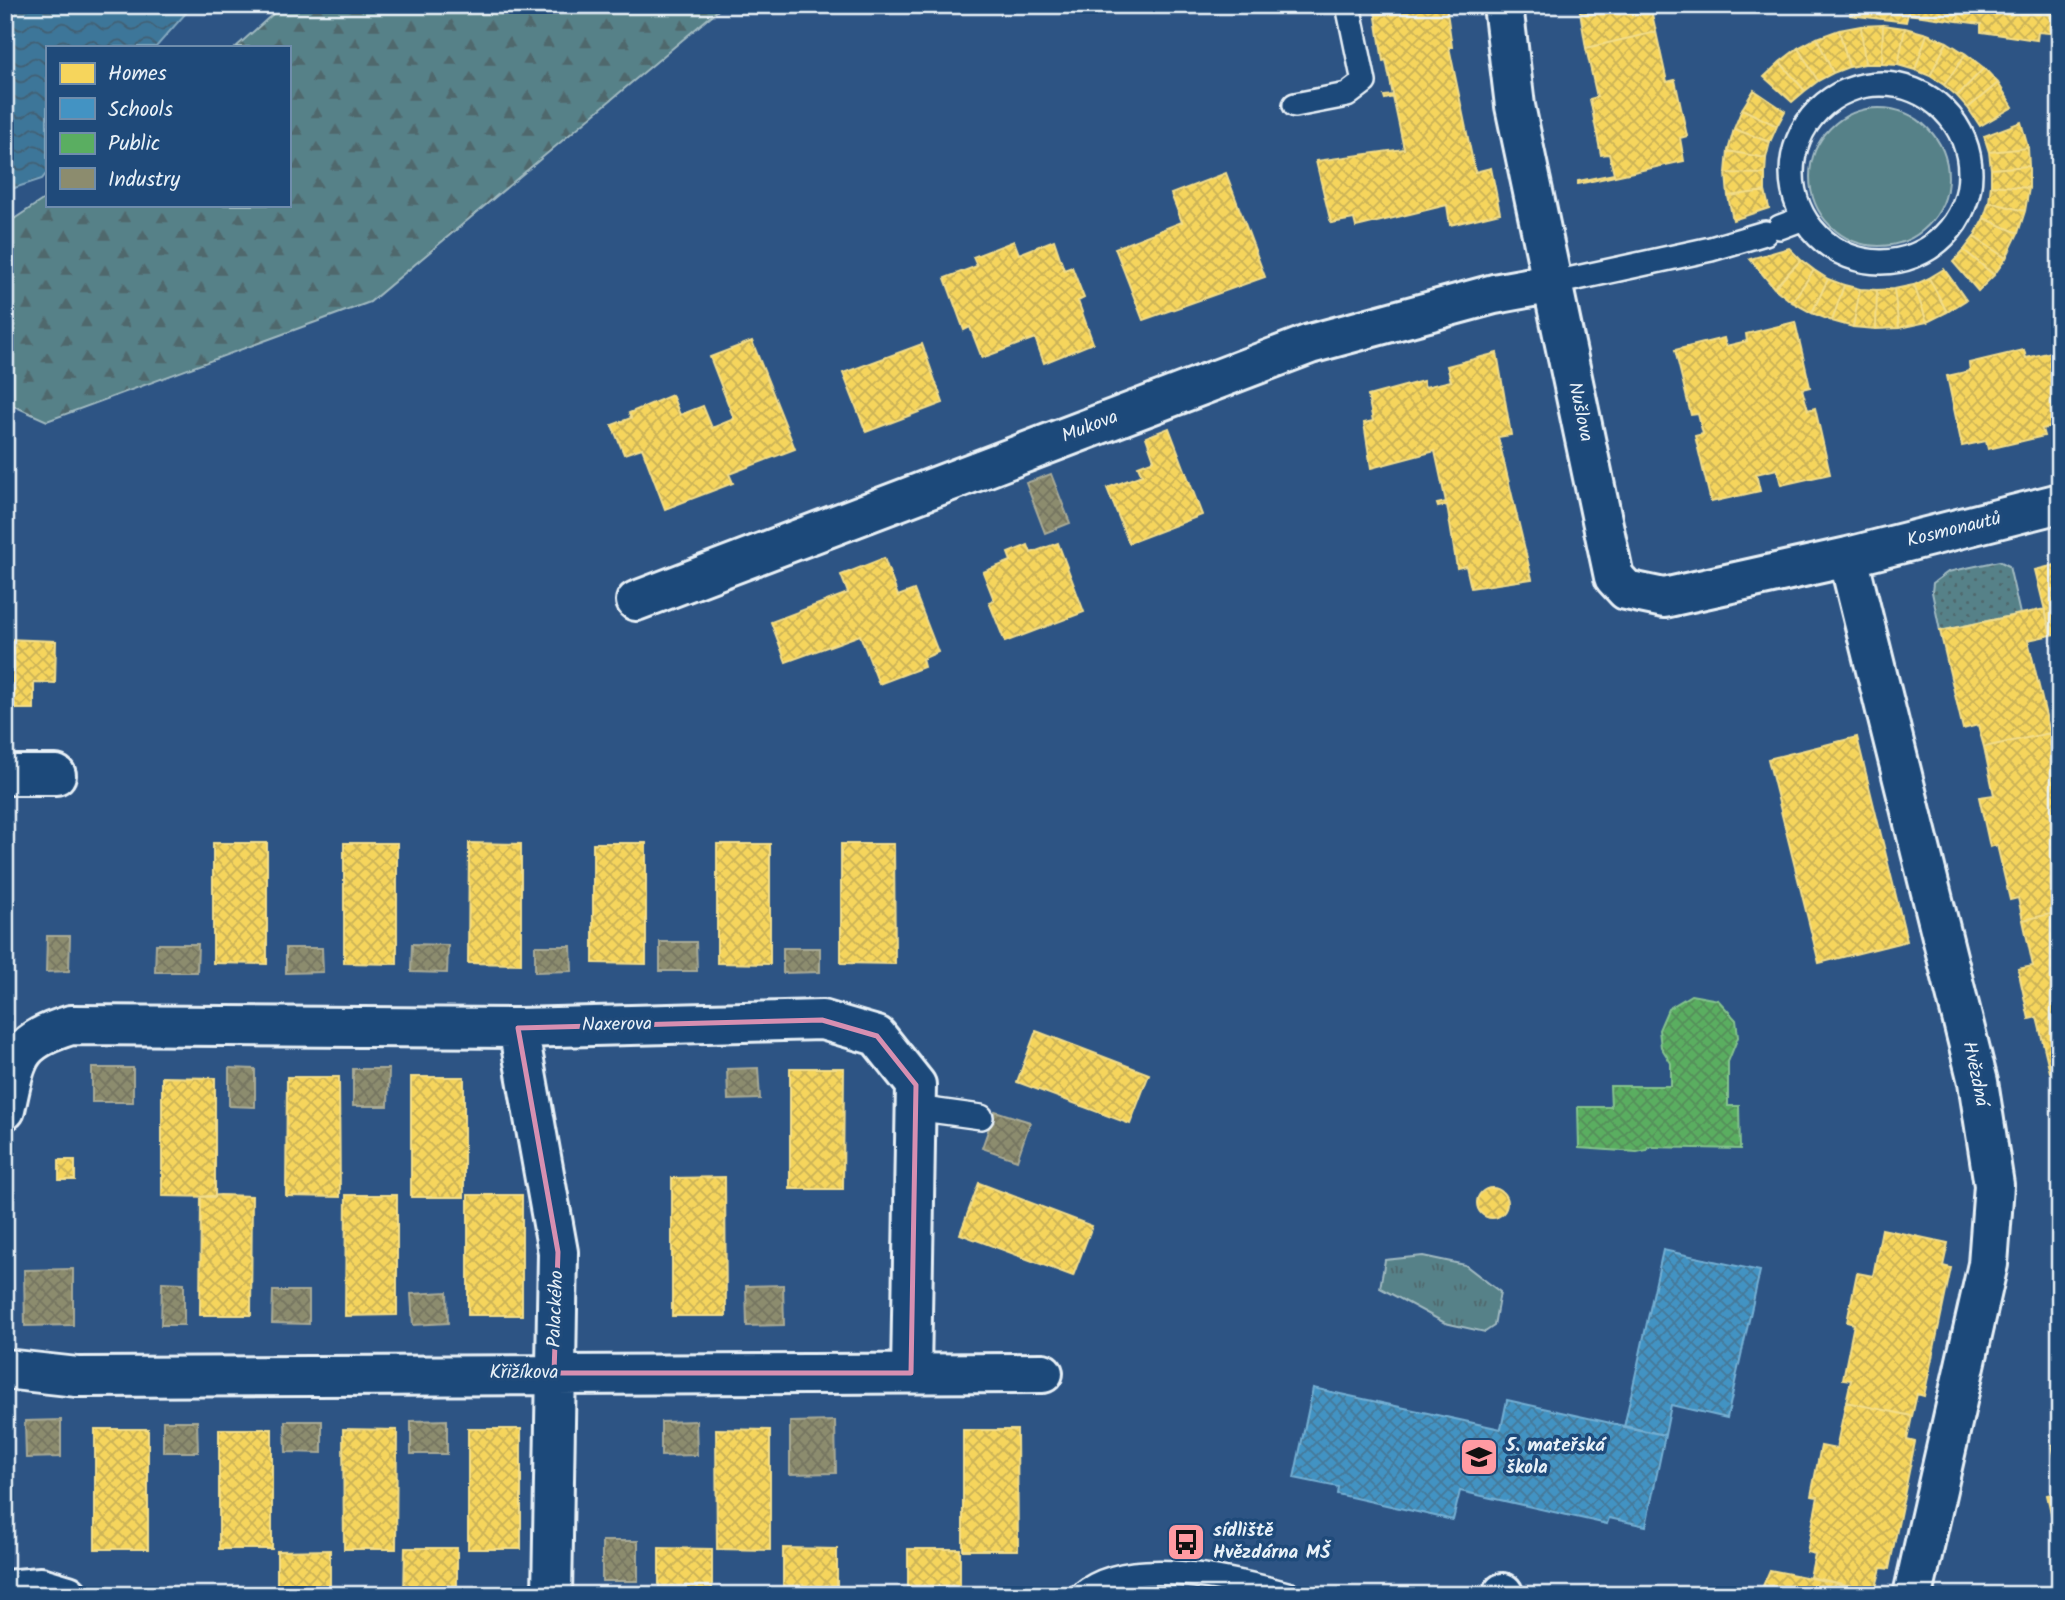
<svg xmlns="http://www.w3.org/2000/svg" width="2065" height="1600" font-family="Kalam,sans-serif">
<defs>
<pattern id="grass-dots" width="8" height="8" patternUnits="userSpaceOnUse" patternTransform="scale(1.75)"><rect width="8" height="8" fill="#578188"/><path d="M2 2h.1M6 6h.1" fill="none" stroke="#4f676c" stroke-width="1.8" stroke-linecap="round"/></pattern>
<pattern id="forest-firs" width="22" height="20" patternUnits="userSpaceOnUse" patternTransform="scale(1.75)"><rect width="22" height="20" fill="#578188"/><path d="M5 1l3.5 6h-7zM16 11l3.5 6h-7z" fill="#4f676c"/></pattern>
<pattern id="park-tufts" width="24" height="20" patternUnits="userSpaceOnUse" patternTransform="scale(1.75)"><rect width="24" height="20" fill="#578188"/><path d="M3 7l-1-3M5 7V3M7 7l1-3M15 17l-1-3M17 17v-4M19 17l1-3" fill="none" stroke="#4f676c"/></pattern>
<pattern id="water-waves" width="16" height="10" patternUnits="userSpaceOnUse" patternTransform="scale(1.75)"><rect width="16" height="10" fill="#3e7699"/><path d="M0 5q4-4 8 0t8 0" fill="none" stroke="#425f72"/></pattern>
<pattern id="homes-cross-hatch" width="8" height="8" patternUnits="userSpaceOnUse" patternTransform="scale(1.75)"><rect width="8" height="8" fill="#f6d55c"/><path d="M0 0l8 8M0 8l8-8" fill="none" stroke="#cab258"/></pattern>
<pattern id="schools-cross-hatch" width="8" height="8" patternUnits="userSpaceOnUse" patternTransform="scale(1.75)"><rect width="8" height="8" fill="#4393c3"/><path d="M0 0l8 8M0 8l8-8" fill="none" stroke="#447999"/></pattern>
<pattern id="public-cross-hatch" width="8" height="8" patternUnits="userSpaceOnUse" patternTransform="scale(1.75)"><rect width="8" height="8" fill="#5aae61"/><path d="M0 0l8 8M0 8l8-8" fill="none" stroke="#548f5a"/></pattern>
<pattern id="industry-cross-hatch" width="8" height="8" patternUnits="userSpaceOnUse" patternTransform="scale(1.75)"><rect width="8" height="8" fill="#8c8c6e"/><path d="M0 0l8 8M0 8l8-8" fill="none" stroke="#747461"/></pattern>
</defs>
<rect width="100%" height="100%" fill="#2d5484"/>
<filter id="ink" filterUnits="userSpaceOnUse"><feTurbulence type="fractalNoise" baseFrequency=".0143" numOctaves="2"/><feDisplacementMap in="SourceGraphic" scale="14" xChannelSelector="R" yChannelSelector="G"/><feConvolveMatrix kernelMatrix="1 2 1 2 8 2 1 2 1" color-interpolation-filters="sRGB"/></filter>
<g filter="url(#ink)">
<path fill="url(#grass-dots)" stroke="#a0b9c0" stroke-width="2" d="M 1999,561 L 2009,566 L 2020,614 L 1940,631 L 1932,592 L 1933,583 L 1948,572 Z"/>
<path fill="url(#forest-firs)" stroke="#a0b9c0" stroke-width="2" d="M 283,5 L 724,5 L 370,302 L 47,421 L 5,402 L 5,225 L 47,197 L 47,205 L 289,205 L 289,47 L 236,47 Z"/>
<path fill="url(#park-tufts)" stroke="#a0b9c0" stroke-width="2" d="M 1423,1256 L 1465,1265 L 1500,1292 L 1494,1326 L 1485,1332 L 1445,1323 L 1380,1288 L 1385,1260 Z"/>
<path fill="#578188" stroke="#a0b9c0" stroke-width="2" d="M1810 177a69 69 0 1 1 138 0a69 69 0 1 1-138 0Z"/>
<path fill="url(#water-waves)" stroke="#82a7bf" stroke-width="2" d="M 5,5 L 193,5 L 156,47 L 47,47 L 47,173 L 42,179 L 5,191 Z"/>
<path fill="url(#homes-cross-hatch)" stroke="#f2dd8b" stroke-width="2" d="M 1374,5 L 1446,5 L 1452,47 L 1449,47 L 1475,172 L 1491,168 L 1500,213 L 1450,225 L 1447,205 L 1356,227 L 1354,219 L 1331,223 L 1316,161 L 1404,149 L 1393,97 L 1385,99 L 1384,96 L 1393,95 L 1386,60 L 1383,61 Z
M 1579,5 L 1643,5 L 1652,14 L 1656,32 L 1586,48 Z
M 1643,5 L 1658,5 L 1652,14 Z
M 1836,5 L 1960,5 L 1958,21 L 1908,14 L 1906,22 L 1850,15 L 1850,7 Z
M 1960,5 L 2060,5 L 2060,34 L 2038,32 L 2037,40 L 1981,32 L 1981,24 L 1958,21 Z
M 1883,25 L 1905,28 L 1898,65 L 1882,64 Z
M 1883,25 L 1882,64 L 1865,64 L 1861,26 Z
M 1861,26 L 1865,64 L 1849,67 L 1839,30 Z
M 1905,28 L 1927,34 L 1915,70 L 1898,65 Z
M 1839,30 L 1849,67 L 1833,73 L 1817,38 Z
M 1656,32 L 1667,82 L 1675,80 L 1687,136 L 1680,138 L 1684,161 L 1578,184 L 1578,181 L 1614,174 L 1609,154 L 1601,155 L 1590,99 L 1597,97 L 1586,48 Z
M 1927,34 L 1947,42 L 1930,76 L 1915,70 Z
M 1817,38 L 1833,73 L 1818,81 L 1798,48 Z
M 1947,42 L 1966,54 L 1944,85 L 1930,76 Z
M 1798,48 L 1818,81 L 1805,91 L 1780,62 Z
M 1966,54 L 1984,68 L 1957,96 L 1944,85 Z
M 1780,62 L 1805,91 L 1792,102 L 1764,77 Z
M 1984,68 L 1998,83 L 1968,108 L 1957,96 Z
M 1998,83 L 2013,107 L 1980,126 L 1968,108 Z
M 1754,90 L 1785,111 L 1777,126 L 1742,109 Z
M 1742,109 L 1777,126 L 1770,142 L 1734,129 Z
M 2021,122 L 2028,148 L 1989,152 L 1984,136 Z
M 1734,129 L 1770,142 L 1766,158 L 1728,151 Z
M 2028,148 L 2029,166 L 1991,169 L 1989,152 Z
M 1728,151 L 1766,158 L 1765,174 L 1726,173 Z
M 2029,166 L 2029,188 L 1991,185 L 1991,169 Z
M 1226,173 L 1265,277 L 1143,320 L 1115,248 L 1182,222 L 1171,194 Z
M 1726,173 L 1765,174 L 1765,191 L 1728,196 Z
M 1991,185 L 2029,188 L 2025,211 L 1989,202 Z
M 1765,191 L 1769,208 L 1733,220 L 1728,196 Z
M 1989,202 L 2025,211 L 2018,233 L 1984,218 Z
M 1984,218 L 2018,233 L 2006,258 L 1974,237 Z
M 1974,237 L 2006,258 L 1994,275 L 1964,250 Z
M 1054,240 L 1064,270 L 1072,267 L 1084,298 L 1078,301 L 1093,343 L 1044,363 L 1035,338 L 982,358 L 970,327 L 964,330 L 945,278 L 977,266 L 973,257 L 1014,241 L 1019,254 Z
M 1789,248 L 1801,260 L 1774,288 L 1750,259 Z
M 1964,250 L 1994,275 L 1978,291 L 1953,262 Z
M 1801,260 L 1814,270 L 1792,302 L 1774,288 Z
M 1944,269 L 1966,300 L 1947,312 L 1929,278 Z
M 1814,270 L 1828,279 L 1812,313 L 1792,302 Z
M 1929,278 L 1947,312 L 1927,322 L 1914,285 Z
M 1828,279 L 1844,285 L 1832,321 L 1812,313 Z
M 1844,285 L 1860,289 L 1853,327 L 1832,321 Z
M 1914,285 L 1927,322 L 1899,328 L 1894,289 Z
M 1860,289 L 1877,290 L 1876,329 L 1853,327 Z
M 1894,289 L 1899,328 L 1876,329 L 1877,290 Z
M 1795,322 L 1810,387 L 1802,389 L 1808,410 L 1815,408 L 1830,474 L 1781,485 L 1777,469 L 1756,474 L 1760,491 L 1711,502 L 1695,436 L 1703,434 L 1698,414 L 1691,415 L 1675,350 L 1724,338 L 1726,346 L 1747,341 L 1746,334 Z
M 752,341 L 795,449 L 729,474 L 733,483 L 665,509 L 642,448 L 624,454 L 612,425 L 631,418 L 629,413 L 672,395 L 680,415 L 703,406 L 712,428 L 734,419 L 710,357 Z
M 922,344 L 943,403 L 866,432 L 843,373 Z
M 2024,350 L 2026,358 L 2060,350 L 2060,425 L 2042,429 L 2044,436 L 1988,449 L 1986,441 L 1962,446 L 1947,376 L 1970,371 L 1969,363 Z
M 1497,353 L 1511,435 L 1498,437 L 1532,579 L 1471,588 L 1466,566 L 1457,568 L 1447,505 L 1438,507 L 1437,504 L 1446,502 L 1435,451 L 1371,468 L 1364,423 L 1373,421 L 1368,396 L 1423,381 L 1425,387 L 1451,381 L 1447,366 Z
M 1169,428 L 1202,515 L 1129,543 L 1107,488 L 1142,475 L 1138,466 L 1154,460 L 1146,437 Z
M 1058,543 L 1084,612 L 1005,642 L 989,602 L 994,600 L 983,572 L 1011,561 L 1008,553 L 1028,545 L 1031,553 Z
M 2058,556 L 2060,556 L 2060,633 L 2051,635 L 2035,570 L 2059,564 Z
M 884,558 L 898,596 L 914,590 L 938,652 L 922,659 L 924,667 L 879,684 L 860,635 L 786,662 L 771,622 L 848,593 L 841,575 Z
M 2045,609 L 2051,635 L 2028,640 L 2050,733 L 1984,747 L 1978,725 L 1963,729 L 1940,631 Z
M 5,639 L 56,641 L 55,683 L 34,682 L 34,709 L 5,709 Z
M 2050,733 L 2055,755 L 2060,754 L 2060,912 L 2023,920 L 2018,898 L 2010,900 L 1997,845 L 1990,847 L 1979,797 L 1994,795 L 1984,747 Z
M 1857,737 L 1907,941 L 1819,963 L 1768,759 Z
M 213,843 L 267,843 L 267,964 L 213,963 Z
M 344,843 L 397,843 L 397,964 L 344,963 Z
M 469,843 L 521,844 L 521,964 L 468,963 Z
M 593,843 L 646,843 L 646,964 L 593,963 Z
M 717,844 L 770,844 L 770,964 L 717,963 Z
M 841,844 L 894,844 L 895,964 L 841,963 Z
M 2060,912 L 2060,1079 L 2058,1070 L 2050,1072 L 2037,1017 L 2029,1019 L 2018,969 L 2033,966 L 2023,920 Z
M 1036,1031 L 1149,1074 L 1130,1124 L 1017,1082 Z
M 790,1068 L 844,1068 L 843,1189 L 790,1189 Z
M 162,1077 L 215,1078 L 215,1197 L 162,1196 Z
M 287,1077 L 339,1077 L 340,1197 L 286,1196 Z
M 411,1077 L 464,1077 L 464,1197 L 411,1197 Z
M 59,1160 L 75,1160 L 75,1180 L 59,1180 Z
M 725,1177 L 726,1316 L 672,1316 L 672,1178 Z
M 979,1183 L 1092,1226 L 1073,1276 L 960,1234 Z
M1477 1203a15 15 0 1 1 30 0a15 15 0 1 1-30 0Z
M 220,1195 L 252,1196 L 251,1315 L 200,1315 L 201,1197 Z
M 346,1195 L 397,1195 L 397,1315 L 345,1316 Z
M 468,1195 L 522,1195 L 522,1315 L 468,1315 Z
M 1882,1229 L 1948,1243 L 1943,1266 L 1951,1268 L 1924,1396 L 1917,1394 L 1912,1416 L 1846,1402 L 1851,1380 L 1843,1379 L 1854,1324 L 1847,1322 L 1857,1273 L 1873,1276 Z
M 1846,1402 L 1912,1416 L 1907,1440 L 1915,1442 L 1889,1569 L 1881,1568 L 1875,1591 L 1810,1577 L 1815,1554 L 1807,1552 L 1818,1497 L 1811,1496 L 1821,1446 L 1836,1449 Z
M 95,1429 L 148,1429 L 148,1549 L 95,1549 Z
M 219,1429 L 272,1429 L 272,1549 L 219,1549 Z
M 343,1429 L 397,1430 L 396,1549 L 344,1549 Z
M 468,1429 L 521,1429 L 521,1549 L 468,1549 Z
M 716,1429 L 770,1430 L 770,1550 L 717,1549 Z
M 963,1430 L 1017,1430 L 1018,1550 L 963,1550 Z
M 2060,1443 L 2060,1481 L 2052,1445 Z
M 2060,1492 L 2060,1544 L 2058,1544 L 2047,1495 Z
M 405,1548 L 457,1548 L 457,1595 L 404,1595 Z
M 659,1548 L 712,1549 L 712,1595 L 659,1595 Z
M 783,1548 L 837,1549 L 837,1595 L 783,1595 Z
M 908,1549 L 960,1549 L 960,1595 L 908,1595 Z
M 330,1550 L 330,1595 L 277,1595 L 277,1551 Z
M 1770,1570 L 1856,1587 L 1854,1595 L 1759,1595 Z"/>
<path fill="url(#schools-cross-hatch)" stroke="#74afd3" stroke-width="2" d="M 1663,1250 L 1760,1271 L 1727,1418 L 1671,1405 L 1665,1435 L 1624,1427 Z
M 1313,1388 L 1501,1429 L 1507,1400 L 1665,1435 L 1646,1526 L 1609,1518 L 1607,1524 L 1460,1491 L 1453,1520 L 1337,1494 L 1338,1487 L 1294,1478 Z"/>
<path fill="url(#public-cross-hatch)" stroke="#85c28e" stroke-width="2" d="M 1691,995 L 1718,1000 L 1736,1020 L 1738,1037 L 1728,1062 L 1728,1106 L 1739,1106 L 1740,1149 L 1648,1147 L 1647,1150 L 1637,1152 L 1579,1148 L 1578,1107 L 1611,1107 L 1610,1086 L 1671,1086 L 1671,1063 L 1661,1047 L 1659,1030 L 1668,1009 Z"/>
<path fill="url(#industry-cross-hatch)" stroke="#a8aa97" stroke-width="2" d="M 1051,474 L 1070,523 L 1045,533 L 1026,483 Z
M 47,936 L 70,936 L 69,971 L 46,972 Z
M 660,942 L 696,942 L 697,971 L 660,971 Z
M 156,944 L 198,944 L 197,972 L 155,972 Z
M 412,944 L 448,945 L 447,973 L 411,972 Z
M 535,946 L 571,946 L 572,971 L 535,972 Z
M 286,948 L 322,948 L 323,972 L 286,973 Z
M 783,948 L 820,948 L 820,972 L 783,973 Z
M 92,1068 L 133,1068 L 133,1102 L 92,1102 Z
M 229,1068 L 255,1069 L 255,1107 L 229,1106 Z
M 758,1068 L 760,1099 L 728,1100 L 727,1069 Z
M 353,1069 L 389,1069 L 388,1106 L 353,1106 Z
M 995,1111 L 1030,1122 L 1017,1160 L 982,1148 Z
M 73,1269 L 73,1325 L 25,1326 L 24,1270 Z
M 162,1282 L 184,1283 L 184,1325 L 161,1325 Z
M 783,1285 L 784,1325 L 747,1326 L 746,1286 Z
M 273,1291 L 309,1291 L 309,1324 L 272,1323 Z
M 447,1292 L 448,1323 L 413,1325 L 411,1294 Z
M 61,1420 L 61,1457 L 26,1458 L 25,1421 Z
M 447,1420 L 447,1454 L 411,1454 L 411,1421 Z
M 163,1421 L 197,1421 L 198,1452 L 163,1452 Z
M 285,1421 L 322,1421 L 322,1453 L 286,1452 Z
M 696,1421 L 697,1455 L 661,1456 L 661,1422 Z
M 835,1421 L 836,1473 L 790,1474 L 790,1422 Z
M 602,1541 L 638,1541 L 638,1581 L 602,1581 Z"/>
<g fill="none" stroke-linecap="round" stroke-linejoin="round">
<defs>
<path id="service" d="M1792 173a89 89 0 1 1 178 0a89 89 0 1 1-178 0Z
M 1295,105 L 1347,95 L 1364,82 L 1348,5
M 1780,227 L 1804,218
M 1554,283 L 1711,249 L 1765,233
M 915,1108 L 981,1117
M 1081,1595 C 1129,1553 1236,1580 1291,1595"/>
<path id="minor" d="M 1503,5 L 1515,106 L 1614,577 L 1626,590 L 1664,598 L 1848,557 L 2060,503
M 1848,557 L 1978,1082 L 1994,1185 L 1988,1264 L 1913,1595
M 636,601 L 1310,344 L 1494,294 L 1554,283
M 5,775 L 56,775
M 518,1028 L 558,1252 L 552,1595
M 5,1110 C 17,1057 15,1042 71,1025 L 518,1028 L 822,1020 L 877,1036 L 916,1085 L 911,1373
M 5,1369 L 77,1377 L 1043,1373
M 5,1590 L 41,1587 L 68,1595
M 1502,1595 L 1503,1593"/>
</defs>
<use href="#service" stroke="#e8f1f8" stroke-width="28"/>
<use href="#minor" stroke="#e8f1f8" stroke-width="44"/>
<use href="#service" stroke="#1f4a7a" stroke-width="23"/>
<use href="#minor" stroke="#1f4a7a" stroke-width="38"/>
</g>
</g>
<path fill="none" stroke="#d78fb1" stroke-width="5" stroke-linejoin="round" d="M 822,1020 L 877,1036 L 916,1085 L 911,1373 L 554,1373 L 558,1252 L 518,1028 Z"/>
<defs>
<symbol id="school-square" viewBox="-11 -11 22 22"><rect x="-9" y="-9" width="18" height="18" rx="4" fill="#ff9aa2" stroke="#1f4a7a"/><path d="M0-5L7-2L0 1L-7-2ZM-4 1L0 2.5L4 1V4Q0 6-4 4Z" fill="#111"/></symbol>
<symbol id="bus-square" viewBox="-11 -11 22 22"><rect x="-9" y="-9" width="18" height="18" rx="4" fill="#ff9aa2" stroke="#1f4a7a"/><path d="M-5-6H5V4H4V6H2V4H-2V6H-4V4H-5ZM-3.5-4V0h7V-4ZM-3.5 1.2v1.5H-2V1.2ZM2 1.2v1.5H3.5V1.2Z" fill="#111"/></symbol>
</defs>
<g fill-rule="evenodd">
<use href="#school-square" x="1457" y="1435" width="44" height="44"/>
<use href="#bus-square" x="1164" y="1520" width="44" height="44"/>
</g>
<g text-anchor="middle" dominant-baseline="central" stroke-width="7" stroke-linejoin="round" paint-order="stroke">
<g font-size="19" fill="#e8f1f8" stroke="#1f4a7a">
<text transform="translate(1580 412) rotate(78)">Nušlova</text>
<text transform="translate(1090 427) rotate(-21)">Mukova</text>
<text transform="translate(1954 530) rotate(-14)">Kosmonautů</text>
<text transform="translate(617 1025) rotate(-1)">Naxerova</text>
<text transform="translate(1975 1074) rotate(78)">Hvězdná</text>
<text transform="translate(556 1309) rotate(-88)">Palackého</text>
<text x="524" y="1373">Křižíkova</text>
</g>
<g font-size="19" font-weight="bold" fill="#e8f1f8" stroke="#1f4a7a" text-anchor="start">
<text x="1506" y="1446">5. mateřská<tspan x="1506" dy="22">škola</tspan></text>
<text x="1213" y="1531">sídliště<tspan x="1213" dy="22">Hvězdárna MŠ</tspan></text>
</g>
</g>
<rect width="2065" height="1600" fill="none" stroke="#1f4a7a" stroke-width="28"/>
<rect x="14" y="14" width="2037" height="1572" fill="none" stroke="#e8f1f8" stroke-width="2.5" filter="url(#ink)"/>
<rect x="46" y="46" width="245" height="161" fill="#1f4a7a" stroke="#6f8dac" stroke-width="2"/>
<rect x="60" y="63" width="35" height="21" fill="#f6d55c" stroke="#6f8dac" stroke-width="2"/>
<text x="108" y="80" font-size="21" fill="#e8f1f8">Homes</text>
<rect x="60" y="98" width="35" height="21" fill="#4393c3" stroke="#6f8dac" stroke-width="2"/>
<text x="108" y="116" font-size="21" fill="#e8f1f8">Schools</text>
<rect x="60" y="133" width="35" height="21" fill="#5aae61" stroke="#6f8dac" stroke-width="2"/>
<text x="108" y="150" font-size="21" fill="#e8f1f8">Public</text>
<rect x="60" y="168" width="35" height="21" fill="#8c8c6e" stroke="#6f8dac" stroke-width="2"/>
<text x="108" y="186" font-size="21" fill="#e8f1f8">Industry</text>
</svg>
